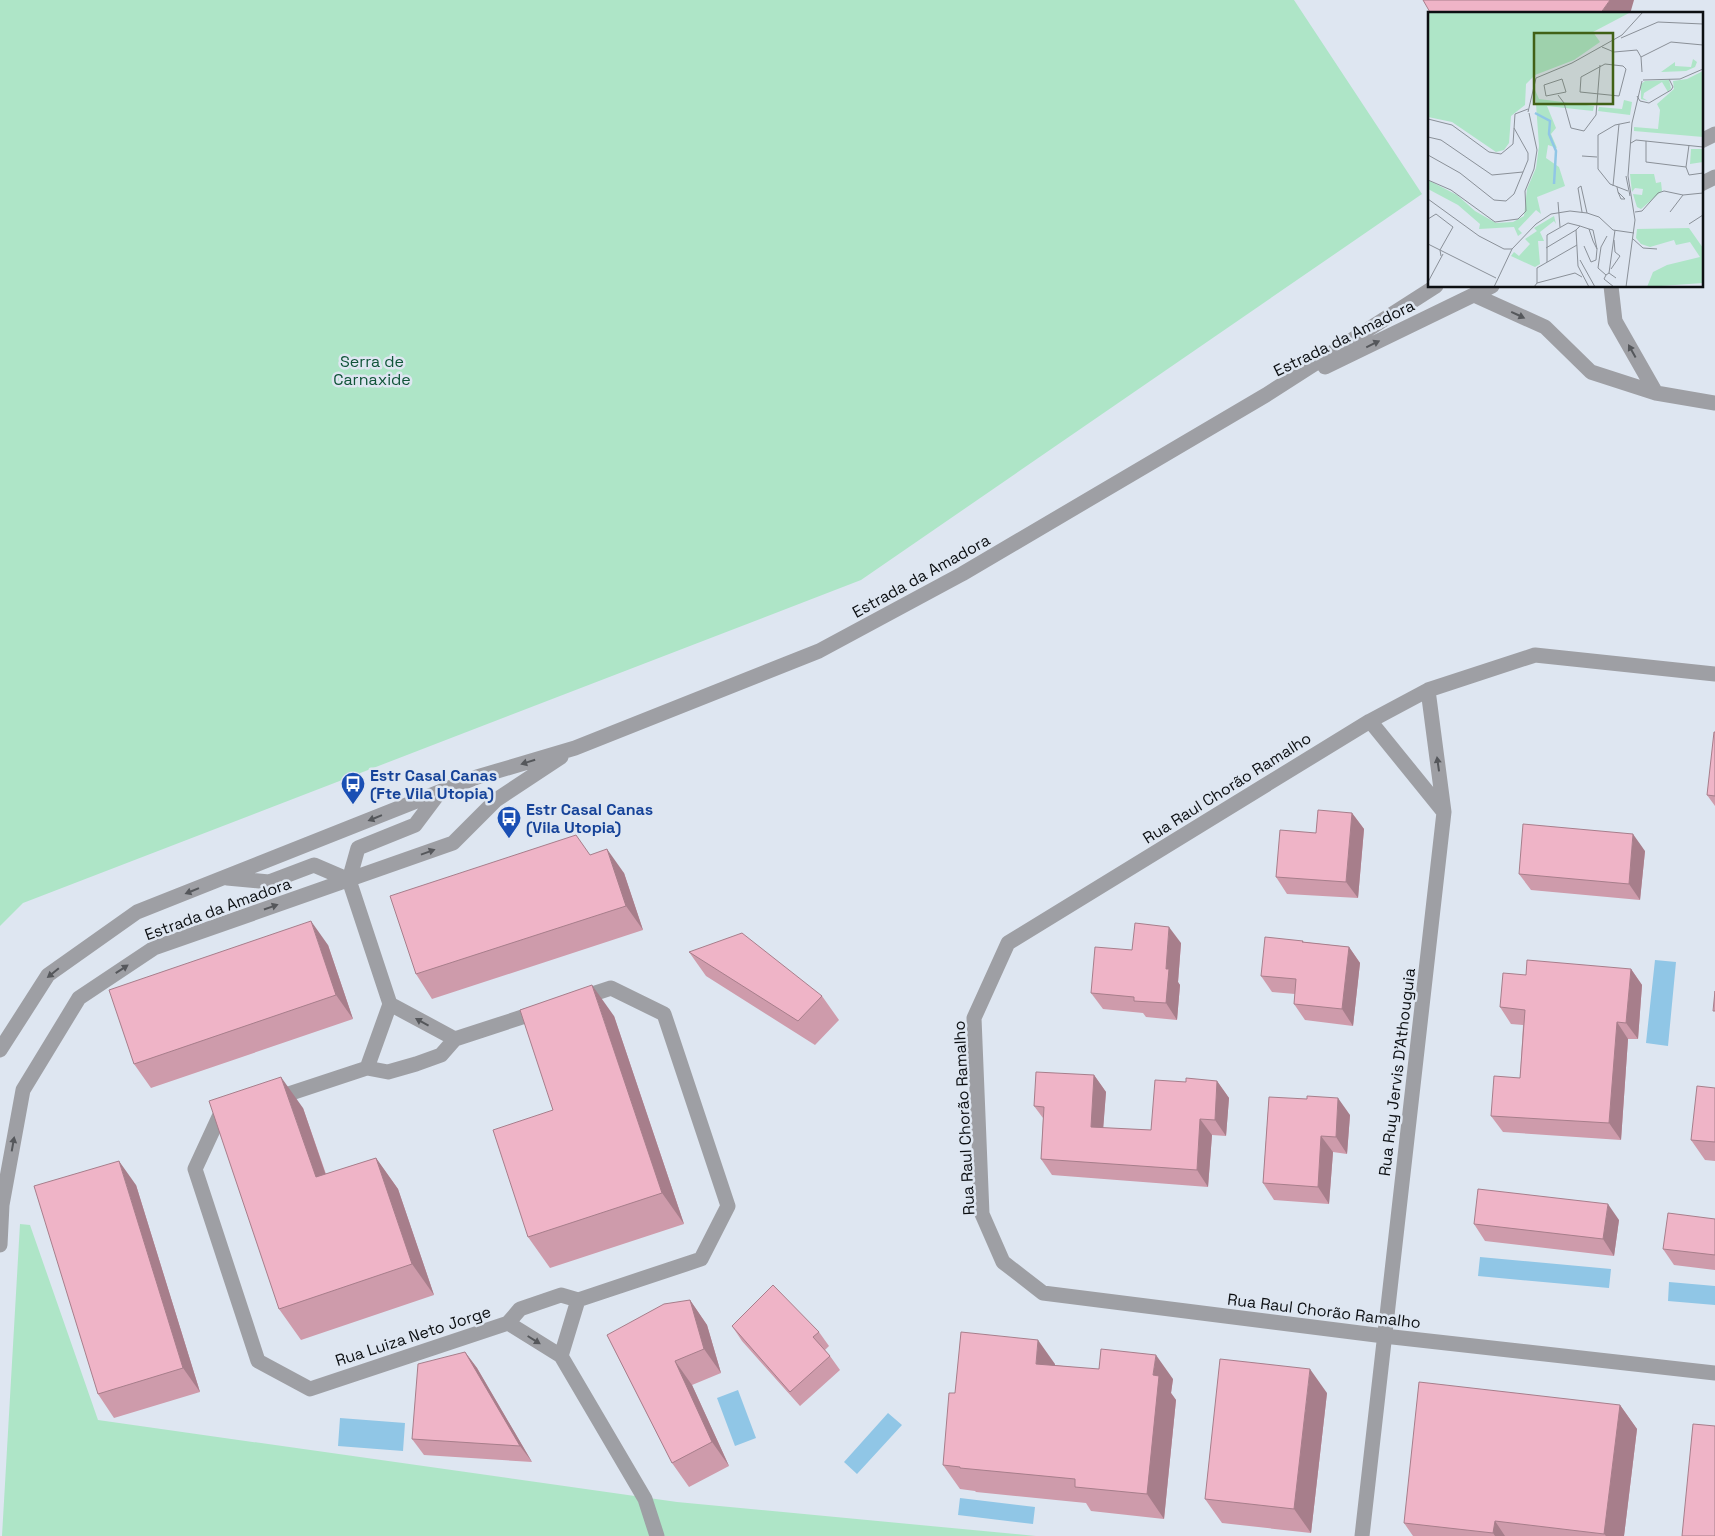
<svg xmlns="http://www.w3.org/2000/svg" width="1715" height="1536" font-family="'Space Grotesk',sans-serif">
<rect width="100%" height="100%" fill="#dee6f1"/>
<path fill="#aee5c7" d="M 0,0 L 1294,0 L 1422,194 L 861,580 L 23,903 L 0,926 Z
M 20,1224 L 30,1225 L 98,1420 L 677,1502 L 1036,1536 L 2,1536 Z"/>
<path fill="#90c6e6" d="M 1655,960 L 1676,962 L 1668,1046 L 1646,1043 Z
M 1480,1257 L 1611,1269 L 1609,1288 L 1478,1276 Z
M 1669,1282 L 1715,1286 L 1715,1305 L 1668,1301 Z
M 738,1390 L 756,1438 L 735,1446 L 717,1398 Z
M 888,1413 L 902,1425 L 857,1474 L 844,1462 Z
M 340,1418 L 405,1423 L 403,1451 L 338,1446 Z
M 960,1498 L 1035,1507 L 1033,1524 L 958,1515 Z"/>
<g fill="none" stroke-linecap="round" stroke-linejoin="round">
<path stroke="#9e9fa4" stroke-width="15" d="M 1701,141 L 1715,134
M 1701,184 L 1715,177
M 1611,286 L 1615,321 L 1656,393
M 1474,295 L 1545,327 L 1591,372 L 1656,393 L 1715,403
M 1325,367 L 1492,286
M 1715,674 L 1535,655 L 1428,690 L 1370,721 L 1008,943 L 974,1018 L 982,1214 L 1003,1262 L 1043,1293 L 1384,1336 L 1715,1373
M 1370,721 L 1443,811
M 227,878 L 269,882 L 314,865 L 349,880
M 611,988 L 664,1014 L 728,1206 L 701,1259 L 578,1300 L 561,1295 L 520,1309 L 508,1323 L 310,1389 L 258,1361 L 195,1169 L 219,1117 L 367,1068 L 388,1072 L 416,1064 L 441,1055 L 455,1039 Z
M 390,1004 L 455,1039
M 0,1050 L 48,975 L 137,912 L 477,777 L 575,748 L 819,651 L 962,574 L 1266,395 L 1436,286
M 367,1068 L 390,1004 L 349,880 L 358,848 L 415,825 L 439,793
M 0,1245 L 2,1205 L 23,1090 L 79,998 L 154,948 L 453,843 L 496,800 L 561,757
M 508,1323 L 561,1356 L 645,1499 L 657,1536
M 561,1356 L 578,1300
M 1362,1536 L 1444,812 L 1428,690"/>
</g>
<path fill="#ce9bab" d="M 1715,732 L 1715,806 L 1707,795 Z
M 1352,813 L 1364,829 L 1358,898 L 1287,894 L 1276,877 L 1316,833 Z
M 1645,851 L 1640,900 L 1531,890 L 1519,874 Z
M 590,855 L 624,873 L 643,930 L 432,999 L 416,974 Z
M 1303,941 L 1304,942 L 1349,947 L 1360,963 L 1353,1026 L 1305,1020 L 1294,1004 L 1295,994 L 1272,992 L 1261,976 Z
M 1181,943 L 1178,982 L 1180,985 L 1177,1020 L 1146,1017 L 1143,1013 L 1103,1009 L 1091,993 L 1132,950 Z
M 328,945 L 353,1019 L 151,1088 L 134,1064 Z
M 689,952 L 822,996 L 839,1020 L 815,1045 L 706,976 Z
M 1631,969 L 1642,985 L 1638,1039 L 1628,1039 L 1621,1140 L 1503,1132 L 1491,1116 L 1520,1078 L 1523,1025 L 1511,1024 L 1500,1007 L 1526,975 Z
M 614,1016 L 684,1224 L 550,1268 L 528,1237 L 553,1110 Z
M 1094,1075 L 1106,1092 L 1103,1128 L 1151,1130 L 1186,1082 L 1217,1081 L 1229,1098 L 1226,1136 L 1212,1135 L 1208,1187 L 1052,1175 L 1041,1159 L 1043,1118 L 1034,1106 Z
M 1715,1088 L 1715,1161 L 1705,1160 L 1691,1140 Z
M 1269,1097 L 1350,1115 L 1347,1154 L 1333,1152 L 1329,1204 L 1274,1200 L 1263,1183 Z
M 303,1108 L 326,1174 L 376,1158 L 398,1189 L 434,1295 L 301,1340 L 279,1309 Z
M 136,1185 L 200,1392 L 114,1418 L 98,1394 Z
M 1715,1219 L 1715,1270 L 1674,1265 L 1663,1249 Z
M 1619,1220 L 1614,1256 L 1485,1241 L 1474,1224 Z
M 690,1300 L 707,1325 L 721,1373 L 692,1385 L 729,1466 L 689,1487 L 672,1463 L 607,1335 Z
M 732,1326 L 819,1332 L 829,1346 L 825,1350 L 830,1356 L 840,1370 L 800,1406 L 742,1341 Z
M 465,1352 L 477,1368 L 532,1462 L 424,1455 L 412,1439 Z
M 1055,1364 L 1055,1365 L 1173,1379 L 1171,1393 L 1176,1400 L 1164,1519 L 1091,1511 L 1086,1503 L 976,1492 L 975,1491 L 960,1489 L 943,1465 Z
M 1327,1393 L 1311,1533 L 1222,1523 L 1205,1499 Z
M 1620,1405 L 1637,1429 L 1624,1536 L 1413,1536 L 1404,1523 Z"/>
<path fill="#a77e8b" d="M 1610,0 L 1634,0 L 1630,14 L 1600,14 Z
M 1352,813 L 1364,829 L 1358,898 L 1346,882 Z
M 1633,834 L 1645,851 L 1640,900 L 1629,884 Z
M 607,849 L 624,873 L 643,930 L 626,906 Z
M 311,921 L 328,945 L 353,1019 L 336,995 Z
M 1169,927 L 1181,943 L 1178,982 L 1180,985 L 1177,1020 L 1166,1003 L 1166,969 Z
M 1349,947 L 1360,963 L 1353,1026 L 1342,1009 Z
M 1631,969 L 1642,985 L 1638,1039 L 1626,1023 Z
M 592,985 L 614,1016 L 684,1224 L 662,1193 Z
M 1617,1022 L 1628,1039 L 1621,1140 L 1609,1123 Z
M 1094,1075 L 1106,1092 L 1102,1144 L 1091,1127 Z
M 281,1077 L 303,1108 L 337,1208 L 316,1177 Z
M 1217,1081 L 1229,1098 L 1226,1136 L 1215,1120 Z
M 1338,1098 L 1350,1115 L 1347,1154 L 1336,1137 Z
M 1200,1119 L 1212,1135 L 1208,1187 L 1197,1170 Z
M 1321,1136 L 1333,1152 L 1329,1204 L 1318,1187 Z
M 376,1158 L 398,1189 L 434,1295 L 412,1264 Z
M 119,1161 L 136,1185 L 200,1392 L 183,1368 Z
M 1608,1204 L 1619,1220 L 1614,1256 L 1603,1239 Z
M 690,1300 L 707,1325 L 721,1373 L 704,1349 Z
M 1038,1340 L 1055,1364 L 1053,1388 L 1036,1364 Z
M 465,1352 L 477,1368 L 532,1462 L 520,1446 Z
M 1156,1355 L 1173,1379 L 1171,1393 L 1176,1400 L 1164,1519 L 1147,1494 L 1153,1375 Z
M 675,1361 L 692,1385 L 729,1466 L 712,1442 Z
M 1310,1369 L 1327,1393 L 1311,1533 L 1294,1509 Z
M 1620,1405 L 1637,1429 L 1624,1536 L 1606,1536 L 1604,1534 Z
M 1495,1521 L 1505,1536 L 1495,1536 L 1493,1533 Z"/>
<path fill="#efb4c7" stroke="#a77e8b" d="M 1423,0 L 1610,0 L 1600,14 L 1431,14 Z
M 1714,732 L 1715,732 L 1715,796 L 1707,795 Z
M 1318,810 L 1352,813 L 1346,882 L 1276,877 L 1280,830 L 1316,833 Z
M 1523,824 L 1633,834 L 1629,884 L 1519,874 Z
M 576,835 L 590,855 L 607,849 L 626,906 L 416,974 L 390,896 Z
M 311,921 L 336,995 L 134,1064 L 109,990 Z
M 1135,923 L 1169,927 L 1166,969 L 1169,969 L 1166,1003 L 1134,1001 L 1134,997 L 1091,993 L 1095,947 L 1132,950 Z
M 742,933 L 822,996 L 798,1021 L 689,952 Z
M 1265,937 L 1303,941 L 1302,942 L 1349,947 L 1342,1009 L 1294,1004 L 1296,979 L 1261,976 Z
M 1527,960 L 1631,969 L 1626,1023 L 1617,1022 L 1609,1123 L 1491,1116 L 1494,1076 L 1520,1078 L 1525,1010 L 1500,1007 L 1503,973 L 1526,975 Z
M 592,985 L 662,1193 L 528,1237 L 493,1130 L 553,1110 L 520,1010 Z
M 1715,991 L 1715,1011 L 1713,1011 Z
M 1036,1072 L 1094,1075 L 1091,1127 L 1151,1130 L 1155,1080 L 1186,1082 L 1186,1078 L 1217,1081 L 1215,1120 L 1200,1119 L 1197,1170 L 1041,1159 L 1044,1107 L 1034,1106 Z
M 281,1077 L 316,1177 L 376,1158 L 412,1264 L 279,1309 L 209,1101 Z
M 1697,1086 L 1715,1088 L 1715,1142 L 1691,1140 Z
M 1307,1096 L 1338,1098 L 1336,1137 L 1321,1136 L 1318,1187 L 1263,1183 L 1269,1097 L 1307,1099 Z
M 119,1161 L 183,1368 L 98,1394 L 34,1186 Z
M 1478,1189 L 1608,1204 L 1603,1239 L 1474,1224 Z
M 1668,1213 L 1715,1219 L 1715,1255 L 1663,1249 Z
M 773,1285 L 819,1332 L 813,1337 L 830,1356 L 790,1392 L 732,1326 Z
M 690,1300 L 704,1349 L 675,1361 L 712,1442 L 672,1463 L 607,1335 L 664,1304 Z
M 961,1332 L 1038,1340 L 1036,1364 L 1099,1369 L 1101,1349 L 1156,1355 L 1153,1375 L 1159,1376 L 1147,1494 L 1075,1487 L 1075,1479 L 960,1468 L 960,1467 L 943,1465 L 949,1393 L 955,1393 Z
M 465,1352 L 520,1446 L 412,1439 L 418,1364 Z
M 1220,1359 L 1310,1369 L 1294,1509 L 1205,1499 Z
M 1419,1382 L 1620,1405 L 1604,1534 L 1495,1521 L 1493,1533 L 1404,1523 Z
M 1693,1424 L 1715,1426 L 1715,1536 L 1682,1536 Z"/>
<defs><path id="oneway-solid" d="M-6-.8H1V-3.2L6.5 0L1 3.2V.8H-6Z" transform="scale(1.25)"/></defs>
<g fill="#55575b">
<use href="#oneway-solid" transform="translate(1518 315) rotate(25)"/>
<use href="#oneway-solid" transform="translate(1373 344) rotate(-26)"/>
<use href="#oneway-solid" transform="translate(1632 351) rotate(-119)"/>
<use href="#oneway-solid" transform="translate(528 762) rotate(163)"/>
<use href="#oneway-solid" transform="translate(1438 764) rotate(-98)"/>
<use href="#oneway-solid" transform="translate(375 818) rotate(158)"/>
<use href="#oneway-solid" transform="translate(428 852) rotate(-20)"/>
<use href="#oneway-solid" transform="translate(192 891) rotate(158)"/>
<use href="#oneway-solid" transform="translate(271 907) rotate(-19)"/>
<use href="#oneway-solid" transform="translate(122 969) rotate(-33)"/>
<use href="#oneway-solid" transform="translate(53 973) rotate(141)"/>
<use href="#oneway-solid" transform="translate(422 1022) rotate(-151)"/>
<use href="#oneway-solid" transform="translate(13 1144) rotate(-80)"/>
<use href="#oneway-solid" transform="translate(534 1340) rotate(32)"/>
</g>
<defs>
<symbol id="bus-pin" viewBox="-11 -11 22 30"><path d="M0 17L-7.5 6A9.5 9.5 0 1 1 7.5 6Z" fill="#1a4fb4" stroke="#dee6f1"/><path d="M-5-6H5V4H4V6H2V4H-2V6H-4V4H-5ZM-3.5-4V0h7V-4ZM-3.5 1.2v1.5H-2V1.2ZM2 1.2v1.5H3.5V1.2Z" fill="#fff"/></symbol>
</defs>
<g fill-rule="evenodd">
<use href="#bus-pin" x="339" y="770" width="28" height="38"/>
<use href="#bus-pin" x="495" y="804" width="28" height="38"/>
</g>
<g text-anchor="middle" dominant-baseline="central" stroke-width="5" stroke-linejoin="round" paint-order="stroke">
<g font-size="16" fill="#0c0f12" stroke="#dee6f1">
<text transform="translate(1344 338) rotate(-26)">Estrada da Amadora</text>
<text transform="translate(921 576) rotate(-29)">Estrada da Amadora</text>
<text transform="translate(1227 788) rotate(-32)">Rua Raul Chorão Ramalho</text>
<text transform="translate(218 909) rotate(-20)">Estrada da Amadora</text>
<text transform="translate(1397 1072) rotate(-83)">Rua Ruy Jervis D'Athouguia</text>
<text transform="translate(964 1118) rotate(-93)">Rua Raul Chorão Ramalho</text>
<text transform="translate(1324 1311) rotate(7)">Rua Raul Chorão Ramalho</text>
<text transform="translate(413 1336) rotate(-18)">Rua Luiza Neto Jorge</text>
</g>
<g font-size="16" fill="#105438" stroke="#dee6f1">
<text x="372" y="361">Serra de<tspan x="372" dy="18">Carnaxide</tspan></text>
</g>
<g font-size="16" font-weight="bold" fill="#164399" stroke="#dee6f1" text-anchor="start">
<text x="370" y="775">Estr Casal Canas<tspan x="370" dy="18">(Fte Vila Utopia)</tspan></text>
<text x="526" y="809">Estr Casal Canas<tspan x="526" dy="18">(Vila Utopia)</tspan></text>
</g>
</g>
<g transform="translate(1428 12)">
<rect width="275" height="275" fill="#dee6f1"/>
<path d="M 0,0 L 203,0 L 165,20 L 172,30 L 146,48 L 107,63 L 98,72 L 97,93 L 83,104 L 81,131 L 76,138 L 68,140 L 24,110 L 0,105 ZM 265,47 L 269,50 L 267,55 L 258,59 L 233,60 L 247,50 L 247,54 L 263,55 ZM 275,59 L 275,125 L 206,119 L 206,115 L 230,117 L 232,98 L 229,92 L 246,77 L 245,69 L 259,67 ZM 241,68 L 243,76 L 240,80 L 234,70 L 216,81 L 215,86 L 220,89 L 213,87 L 213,72 L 217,69 ZM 107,78 L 111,87 L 166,94 L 165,99 L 119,94 L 128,116 L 123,122 L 129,136 L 120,133 L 118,146 L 131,155 L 137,174 L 109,185 L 113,202 L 108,198 L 90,217 L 94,221 L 90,224 L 86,215 L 51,217 L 52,212 L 30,193 L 0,177 L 0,168 L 29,183 L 47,199 L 68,211 L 85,210 L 96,204 L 99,177 L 108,156 L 111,134 ZM 196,88 L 204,90 L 202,103 L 170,99 L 171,95 L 194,97 ZM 263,137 L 275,137 L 275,150 L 262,152 ZM 202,162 L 226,162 L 228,171 L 233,170 L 234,179 L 213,197 L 209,195 L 205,182 L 214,183 L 215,177 L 207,176 L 204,180 ZM 126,204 L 128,212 L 126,209 L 112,220 L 116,229 L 110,229 L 112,252 L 107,255 L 83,244 L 86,240 L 91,244 L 102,232 L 97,227 L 109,219 L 106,216 ZM 261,216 L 275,236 L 275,271 L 219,275 L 225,260 L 239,253 L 272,245 L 262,230 L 248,233 L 246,228 L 222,235 L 213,232 L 208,226 L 209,217 Z" fill="#aee5c7"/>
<path fill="none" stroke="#90c6e6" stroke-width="2.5" d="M 107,101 L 122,109 L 121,122 L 128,139 L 126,172"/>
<path fill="none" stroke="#8a9098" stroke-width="1" d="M 193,26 L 230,10 L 275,12M 174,35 L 186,40 L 209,38 L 213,45 L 214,60M 213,45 L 243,30 L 275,33M 177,52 L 195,54 L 198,57 L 191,84 L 152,80 L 153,65 ZM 134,67 L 138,80 L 118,84 L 116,73 ZM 215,68 L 252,67 L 275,57M 130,83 L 136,91 L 143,116 L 156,119 L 168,103 L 172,53M 209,84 L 212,89 L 221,91 L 243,78 L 245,75 L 241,67M 100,100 L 108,66 L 144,51 L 194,23 L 215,0M 0,107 L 24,113 L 61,140 L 73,142 L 85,132 L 87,102 L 100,97M 170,123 L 170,157 L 182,172 L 200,179M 170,123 L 187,113 L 202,110M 0,125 L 13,128 L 64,163 L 95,160M 218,129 L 218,150 L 258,155 L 261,133M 203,131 L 208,128 L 275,135M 0,143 L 32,161 L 66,188 L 78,189 L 86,182 L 100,148 L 100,141 L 86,116M 154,144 L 169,145M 258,155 L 261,163 L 275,161M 198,164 L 202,184M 0,168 L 23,178 L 67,210 L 90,207 L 98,199 L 97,179 L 106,157 L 109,138 L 101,101M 185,174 L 191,112M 189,175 L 190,180 L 193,187 L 197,187 L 190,180M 0,187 L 51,224 L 76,237 L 84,237M 130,190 L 132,215M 154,200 L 150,176 L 153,174 L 159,201M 207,200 L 214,199 L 230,181 L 236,179 L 255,183 L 275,181M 242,200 L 255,183M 0,207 L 8,202 L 25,215 L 12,238 L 13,244M 261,212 L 275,203M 161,217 L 152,214 L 148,218 L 150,254 L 161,275M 161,217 L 165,218 L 169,237 L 165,229 ZM 187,218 L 181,261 L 188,266M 179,224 L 173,235 L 170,256 L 178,263 L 181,261M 205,227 L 215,236 L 229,237M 0,232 L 68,266M 156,234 L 163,250 L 168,248 L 169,237M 118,236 L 148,218M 152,248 L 167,275M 119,250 L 119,223 L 140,211 L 152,214M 183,257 L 192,244 L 187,240 L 186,228M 178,263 L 176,267 L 186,275M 0,270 L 15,242M 109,271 L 109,256 L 149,233M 66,275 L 84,237 L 108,212 L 123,202 L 142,199 L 159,201 L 171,205 L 185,218 L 206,221M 106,275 L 109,271 L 147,261 L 154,265M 198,275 L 207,208 L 200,164 L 204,111 L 214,69"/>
<path fill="#416116" fill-opacity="0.15" stroke="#416116" stroke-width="2.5" d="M 106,21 L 185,21 L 185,92 L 106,92 Z"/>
<rect width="275" height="275" fill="none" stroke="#0c0f12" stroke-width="2.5"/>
</g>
</svg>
